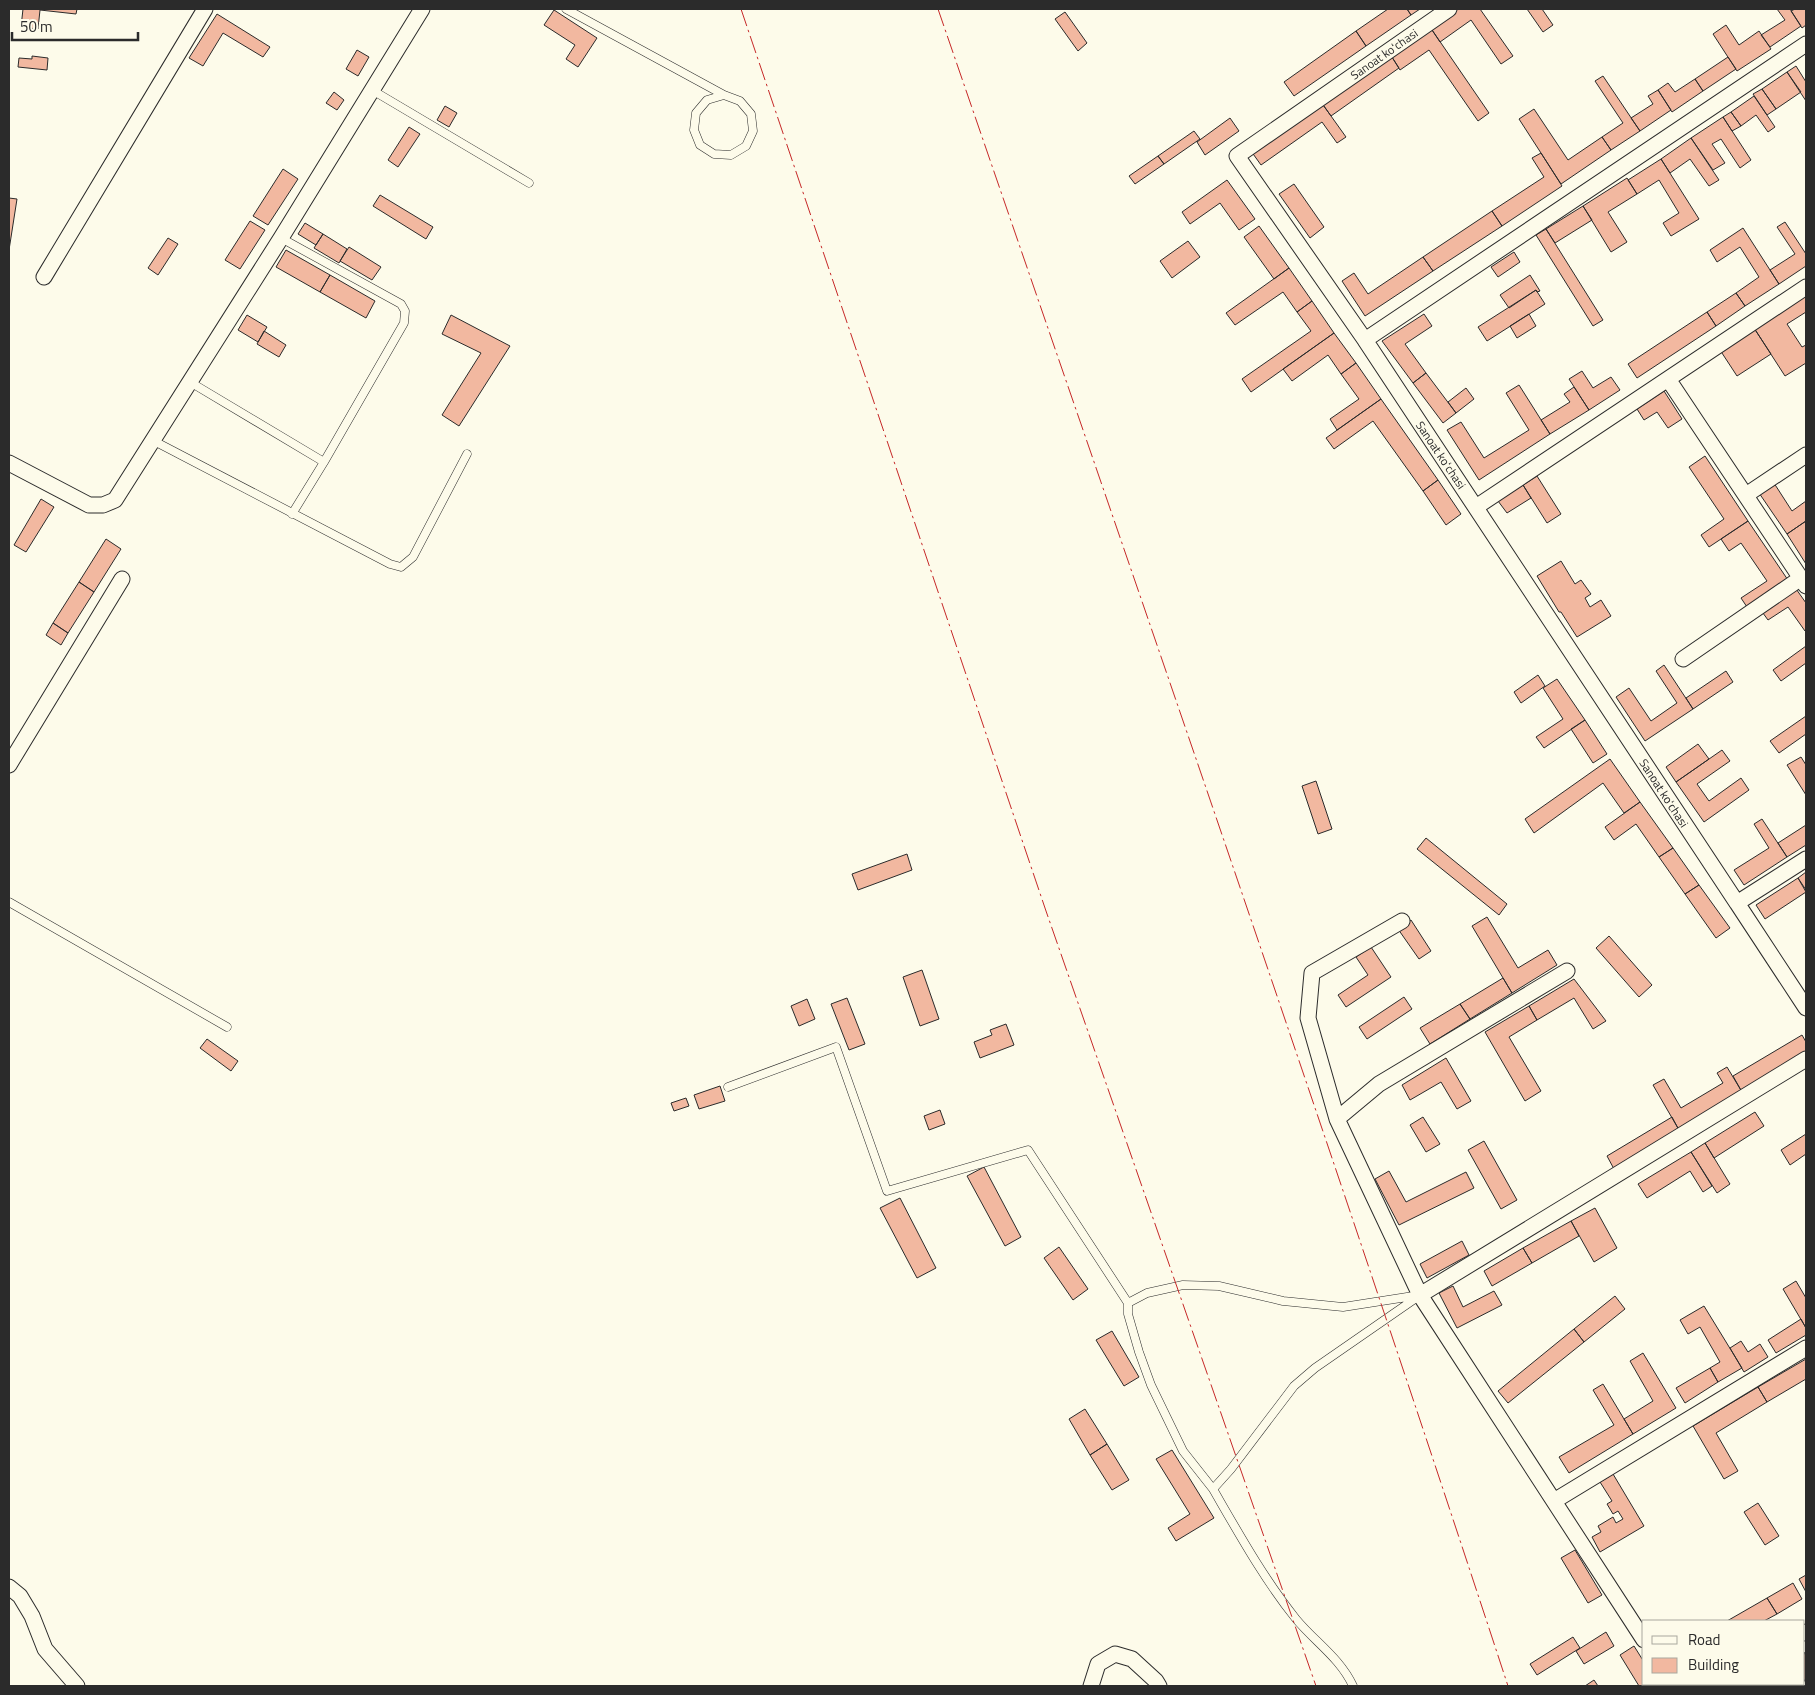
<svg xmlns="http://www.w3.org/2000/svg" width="1815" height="1695" font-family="'Titillium Web',sans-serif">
<rect width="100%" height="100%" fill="#fdfbea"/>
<path fill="#f2b8a0" stroke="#2b2b2b" d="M 23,9 L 77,9 L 76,14 L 40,10 L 38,29 L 21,27 Z
M 1388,9 L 1407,9 L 1411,15 L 1366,46 L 1356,31 Z
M 1407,9 L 1420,9 L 1411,15 Z
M 1456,9 L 1480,9 L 1513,56 L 1501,64 L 1471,20 L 1440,42 L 1430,27 Z
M 1527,9 L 1542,9 L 1553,25 L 1543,32 Z
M 1777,9 L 1790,9 L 1801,26 L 1770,47 L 1761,35 L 1785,20 Z
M 1795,9 L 1806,9 L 1806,25 L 1802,28 L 1791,11 Z
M 554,10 L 597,38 L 578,67 L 566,59 L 575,45 L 544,25 Z
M 1065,12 L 1087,43 L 1078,51 L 1055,19 Z
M 217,14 L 270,47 L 263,57 L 223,33 L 203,66 L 189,58 Z
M 1726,25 L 1739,45 L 1759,31 L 1771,49 L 1737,71 L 1713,34 Z
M 1430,27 L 1489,113 L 1478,121 L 1429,50 L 1400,70 L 1390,54 Z
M 1356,31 L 1366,46 L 1294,96 L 1284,82 Z
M 357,50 L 369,57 L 358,76 L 346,69 Z
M 1390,54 L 1399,68 L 1331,116 L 1321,102 Z
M 32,56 L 48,58 L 47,70 L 18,67 L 19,58 L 32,59 Z
M 1728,57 L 1736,69 L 1703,91 L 1695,79 Z
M 1796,66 L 1806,82 L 1806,101 L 1787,72 Z
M 1787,72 L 1801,92 L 1776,109 L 1762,89 Z
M 1603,76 L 1640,131 L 1611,150 L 1602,137 L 1623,123 L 1595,81 Z
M 1695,79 L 1703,91 L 1672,112 L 1658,90 L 1668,83 L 1675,92 Z
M 1762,89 L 1776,109 L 1767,115 L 1753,94 Z
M 1658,90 L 1671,110 L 1640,131 L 1631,118 L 1653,104 L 1648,96 Z
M 334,92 L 344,100 L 337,110 L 326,103 Z
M 1754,96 L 1775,127 L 1768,132 L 1756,115 L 1741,126 L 1731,112 Z
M 1321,102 L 1346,137 L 1337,143 L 1322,122 L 1261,165 L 1251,151 Z
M 445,106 L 457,113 L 449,127 L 437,120 Z
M 1534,109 L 1568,160 L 1602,137 L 1611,150 L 1561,184 L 1519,119 Z
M 1731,112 L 1741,126 L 1732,131 L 1723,117 Z
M 1723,117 L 1751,160 L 1740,168 L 1721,139 L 1712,144 L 1725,163 L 1713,170 L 1691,138 Z
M 1230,118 L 1239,131 L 1205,155 L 1197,142 Z
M 409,127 L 420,134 L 398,167 L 388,160 Z
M 1194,131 L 1200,139 L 1164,164 L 1158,156 Z
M 1691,138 L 1719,180 L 1709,186 L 1690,159 L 1670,173 L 1661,159 Z
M 1541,153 L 1562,186 L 1502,226 L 1492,211 L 1544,177 L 1532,158 Z
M 1158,156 L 1164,164 L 1135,184 L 1129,176 Z
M 1661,159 L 1699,219 L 1671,236 L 1663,223 L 1679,213 L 1659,180 L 1637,194 L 1628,180 Z
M 283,169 L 298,179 L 268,225 L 253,216 Z
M 1627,178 L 1637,194 L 1608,212 L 1627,242 L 1611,252 L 1583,206 Z
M 1227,180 L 1255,219 L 1239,230 L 1220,203 L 1190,224 L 1182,212 Z
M 1294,184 L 1324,227 L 1310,238 L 1279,194 Z
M 380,195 L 433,227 L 426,239 L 373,206 Z
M 9,198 L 17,199 L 9,250 Z
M 1583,206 L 1592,220 L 1555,243 L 1546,229 Z
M 1492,211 L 1502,226 L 1433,271 L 1423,257 Z
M 250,221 L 265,230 L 240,269 L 225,260 Z
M 1785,222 L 1806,254 L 1806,266 L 1779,284 L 1770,270 L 1795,254 L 1777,227 Z
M 305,223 L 323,234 L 316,245 L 298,234 Z
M 1259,226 L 1289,268 L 1274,279 L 1244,237 Z
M 1743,228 L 1779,284 L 1745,306 L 1736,293 L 1759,277 L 1740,247 L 1717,262 L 1710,250 Z
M 1546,229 L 1603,320 L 1593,326 L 1536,235 Z
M 323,234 L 347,249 L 339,263 L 314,248 Z
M 168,238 L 178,244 L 158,275 L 148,268 Z
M 1188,241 L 1200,257 L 1172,278 L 1160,261 Z
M 349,247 L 381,267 L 372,280 L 340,261 Z
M 286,250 L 330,275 L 320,292 L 276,267 Z
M 1514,252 L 1520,262 L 1498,277 L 1491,267 Z
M 1423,257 L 1433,271 L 1365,316 L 1342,281 L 1354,273 L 1368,294 Z
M 1289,268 L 1312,301 L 1297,312 L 1283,292 L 1235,325 L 1226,313 Z
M 330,275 L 375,301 L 366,318 L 320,292 Z
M 1530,275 L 1540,291 L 1537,292 L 1536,290 L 1509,308 L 1500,295 Z
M 1536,290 L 1545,304 L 1487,341 L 1478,327 Z
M 1736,293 L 1745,306 L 1716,326 L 1707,312 Z
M 1806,294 L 1806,312 L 1787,324 L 1802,347 L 1806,345 L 1806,363 L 1785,376 L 1754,328 Z
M 1312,301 L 1334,333 L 1251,392 L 1242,379 L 1311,331 L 1297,312 Z
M 1707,312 L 1716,326 L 1637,378 L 1628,364 Z
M 1424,314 L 1432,326 L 1405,344 L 1426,373 L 1413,383 L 1382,341 Z
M 1529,314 L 1536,326 L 1517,338 L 1510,326 Z
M 247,315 L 267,327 L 258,342 L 238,330 Z
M 451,315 L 510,346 L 459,426 L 442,415 L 481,353 L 442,334 Z
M 1754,328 L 1771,354 L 1737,376 L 1720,350 Z
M 264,331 L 286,345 L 279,357 L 257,344 Z
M 1334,333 L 1356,363 L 1341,374 L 1328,355 L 1292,381 L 1283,369 Z
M 1356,363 L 1381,399 L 1337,430 L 1330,419 L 1359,399 L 1341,374 Z
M 1582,371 L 1593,388 L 1611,377 L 1620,390 L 1589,410 L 1569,379 Z
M 1426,373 L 1456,413 L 1443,423 L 1413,383 Z
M 1519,385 L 1550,434 L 1479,480 L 1447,430 L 1461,422 L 1484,458 L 1529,430 L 1506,393 Z
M 1574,387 L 1589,410 L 1550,434 L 1541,420 L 1570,402 L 1564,394 Z
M 1466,388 L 1474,399 L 1456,413 L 1448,402 Z
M 1664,391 L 1682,419 L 1668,428 L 1657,412 L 1644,420 L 1637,409 Z
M 1381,399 L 1438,480 L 1423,491 L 1373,421 L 1334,449 L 1326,438 Z
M 1705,456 L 1748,521 L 1709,547 L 1701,535 L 1724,519 L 1689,467 Z
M 1537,476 L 1561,514 L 1547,523 L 1523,485 Z
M 1438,480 L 1461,514 L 1446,525 L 1423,491 Z
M 1772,480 L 1792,511 L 1806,501 L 1806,521 L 1787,534 L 1757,490 Z
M 1523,485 L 1531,498 L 1507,513 L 1498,501 Z
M 41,499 L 54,507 L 26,552 L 14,545 Z
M 1748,521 L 1790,583 L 1749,610 L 1741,598 L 1767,581 L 1741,543 L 1729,551 L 1721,539 Z
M 1806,521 L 1806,564 L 1787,534 Z
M 106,539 L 121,549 L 94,592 L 79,582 Z
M 1561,561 L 1575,584 L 1581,580 L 1591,594 L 1585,598 L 1590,607 L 1601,600 L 1611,616 L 1577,637 L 1561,612 L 1559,612 L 1537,576 Z
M 79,582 L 94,592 L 68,633 L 53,623 Z
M 1794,586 L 1806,603 L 1806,630 L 1805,631 L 1788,607 L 1768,620 L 1760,609 Z
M 53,623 L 68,633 L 61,645 L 46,635 Z
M 1806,646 L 1806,663 L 1781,681 L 1773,670 Z
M 1664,665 L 1693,709 L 1645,741 L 1616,697 L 1629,688 L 1651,721 L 1677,703 L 1656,671 Z
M 1726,671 L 1733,682 L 1693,709 L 1686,698 Z
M 1538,675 L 1545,686 L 1521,703 L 1514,692 Z
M 1557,679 L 1585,720 L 1544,748 L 1536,737 L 1563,719 L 1543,688 Z
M 1806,716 L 1806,734 L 1779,753 L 1770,741 Z
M 1585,720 L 1607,754 L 1593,763 L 1571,729 Z
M 1698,744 L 1709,759 L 1676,782 L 1666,767 Z
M 1722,750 L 1730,761 L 1697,784 L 1709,801 L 1741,778 L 1749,790 L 1704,822 L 1676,782 Z
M 1801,757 L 1806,765 L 1806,795 L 1787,765 Z
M 1610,759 L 1640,802 L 1624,813 L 1603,783 L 1534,833 L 1525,819 Z
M 1316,781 L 1332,829 L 1318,834 L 1302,786 Z
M 1640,802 L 1673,848 L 1659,857 L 1636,824 L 1614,840 L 1605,827 Z
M 1762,819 L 1787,857 L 1744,885 L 1734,870 L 1769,848 L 1754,824 Z
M 1806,825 L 1806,845 L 1787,857 L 1778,843 Z
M 1426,838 L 1507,904 L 1499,915 L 1417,849 Z
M 1673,848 L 1699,885 L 1685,894 L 1659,857 Z
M 907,854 L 912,870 L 858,890 L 852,874 Z
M 1806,872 L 1806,890 L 1798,878 Z
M 1798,878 L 1806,892 L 1765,919 L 1756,905 Z
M 1699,885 L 1730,928 L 1716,938 L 1685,894 Z
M 1487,917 L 1518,968 L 1548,950 L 1557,965 L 1512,993 L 1472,926 Z
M 1411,920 L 1431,951 L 1419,959 L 1398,929 Z
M 1609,936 L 1652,985 L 1639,997 L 1596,948 Z
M 1371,947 L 1391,977 L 1346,1007 L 1338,995 L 1368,975 L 1356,957 Z
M 922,970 L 939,1019 L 920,1026 L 903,977 Z
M 1503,978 L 1512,993 L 1470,1019 L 1460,1004 Z
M 1574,979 L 1606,1021 L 1593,1029 L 1574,998 L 1537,1020 L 1529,1006 Z
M 1404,997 L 1412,1009 L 1367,1039 L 1359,1027 Z
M 847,998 L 865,1044 L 849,1050 L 831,1004 Z
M 807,999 L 815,1019 L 799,1026 L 791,1006 Z
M 1460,1004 L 1470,1019 L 1430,1044 L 1420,1028 Z
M 1529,1006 L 1537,1020 L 1509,1037 L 1541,1091 L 1525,1101 L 1485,1032 Z
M 1006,1024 L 1014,1045 L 980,1058 L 974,1042 L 992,1035 L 990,1030 Z
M 1802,1035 L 1806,1042 L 1806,1053 L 1742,1092 L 1733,1076 Z
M 207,1039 L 238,1061 L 231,1071 L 200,1048 Z
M 1446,1058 L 1471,1101 L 1457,1109 L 1441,1082 L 1410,1100 L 1402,1085 Z
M 1727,1067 L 1742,1092 L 1679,1130 L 1653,1085 L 1664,1079 L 1681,1108 L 1723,1083 L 1717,1073 Z
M 720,1086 L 725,1101 L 699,1109 L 694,1095 Z
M 686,1098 L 689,1106 L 674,1111 L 671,1103 Z
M 940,1110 L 945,1124 L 929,1130 L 924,1116 Z
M 1755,1112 L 1764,1126 L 1714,1158 L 1705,1143 Z
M 1423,1117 L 1440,1144 L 1426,1152 L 1410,1125 Z
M 1672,1117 L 1679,1130 L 1614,1169 L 1607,1156 Z
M 1806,1134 L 1806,1154 L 1790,1165 L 1781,1150 Z
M 1484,1141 L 1517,1200 L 1501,1209 L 1468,1150 Z
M 1705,1143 L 1730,1184 L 1717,1193 L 1691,1152 Z
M 1691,1152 L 1712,1186 L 1703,1192 L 1690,1171 L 1647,1198 L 1638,1184 Z
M 984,1167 L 1021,1237 L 1005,1246 L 967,1176 Z
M 1389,1171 L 1406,1202 L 1466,1172 L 1474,1188 L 1399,1225 L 1375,1179 Z
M 900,1198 L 936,1268 L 917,1278 L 880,1208 Z
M 1595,1208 L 1617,1248 L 1594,1262 L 1571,1221 Z
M 1571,1221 L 1579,1236 L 1532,1263 L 1523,1248 Z
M 1462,1241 L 1469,1255 L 1427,1278 L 1420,1264 Z
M 1059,1247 L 1088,1289 L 1073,1300 L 1044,1258 Z
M 1523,1248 L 1532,1263 L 1492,1286 L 1484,1271 Z
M 1796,1281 L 1806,1298 L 1806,1328 L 1783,1289 Z
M 1453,1286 L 1463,1307 L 1494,1291 L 1502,1305 L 1457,1328 L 1439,1293 Z
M 1615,1296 L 1625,1309 L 1584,1342 L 1574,1329 Z
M 1704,1306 L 1742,1368 L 1718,1382 L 1710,1368 L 1720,1362 L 1700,1327 L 1688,1334 L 1680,1320 Z
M 1801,1319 L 1806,1328 L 1806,1335 L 1776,1353 L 1768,1340 Z
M 1574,1329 L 1584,1342 L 1508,1403 L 1498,1391 Z
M 1112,1331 L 1139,1377 L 1124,1386 L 1096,1340 Z
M 1741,1341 L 1748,1352 L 1760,1344 L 1768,1357 L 1744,1372 L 1730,1348 Z
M 1643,1353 L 1676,1408 L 1633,1434 L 1624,1419 L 1653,1401 L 1630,1361 Z
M 1806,1359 L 1806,1379 L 1767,1402 L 1758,1387 Z
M 1710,1368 L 1718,1382 L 1685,1403 L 1676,1388 Z
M 1603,1384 L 1633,1434 L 1569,1473 L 1559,1457 L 1614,1425 L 1593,1390 Z
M 1758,1387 L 1767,1402 L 1716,1433 L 1738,1471 L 1724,1479 L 1693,1426 Z
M 1085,1409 L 1107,1444 L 1090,1455 L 1069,1419 Z
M 1107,1444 L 1129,1480 L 1112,1490 L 1090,1455 Z
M 1172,1450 L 1214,1518 L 1176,1541 L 1168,1528 L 1190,1514 L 1156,1459 Z
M 1613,1474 L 1644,1526 L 1600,1552 L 1592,1537 L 1601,1532 L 1598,1526 L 1613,1517 L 1616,1523 L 1623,1519 L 1618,1511 L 1613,1514 L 1607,1504 L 1612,1501 L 1600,1482 Z
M 1758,1503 L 1779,1536 L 1765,1545 L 1744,1512 Z
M 1575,1550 L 1602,1595 L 1588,1603 L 1561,1558 Z
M 1806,1575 L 1806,1592 L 1799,1579 Z
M 1793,1583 L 1802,1599 L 1777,1614 L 1767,1598 Z
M 1767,1598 L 1777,1614 L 1764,1621 L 1727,1621 Z
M 1606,1632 L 1614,1646 L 1584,1664 L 1576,1651 Z
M 1573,1637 L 1580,1648 L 1537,1675 L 1530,1664 Z
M 1634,1646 L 1644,1662 L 1644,1684 L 1651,1684 L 1647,1686 L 1639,1686 L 1620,1655 Z
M 1804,1652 L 1806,1656 L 1806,1684 L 1804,1679 Z
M 1594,1680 L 1598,1686 L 1585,1686 Z"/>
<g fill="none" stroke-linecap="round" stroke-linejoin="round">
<defs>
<path id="service" d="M 566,9 L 724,95 L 740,101 L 751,114 L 753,131 L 746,146 L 731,155 L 714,154 L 700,145 L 694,130 L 696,113 L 707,100 L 724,95
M 372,90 L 529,183
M 190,382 L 324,462 L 404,323 L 405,311 L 401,304 L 281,238
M 154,441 L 390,564 L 401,567 L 413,557 L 467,454
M 292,514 L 324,462
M 9,902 L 227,1027
M 728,1087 L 836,1047 L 887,1191 L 1028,1150 L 1128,1303 L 1147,1293 L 1183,1285 L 1219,1286 L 1283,1301 L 1343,1307 L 1420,1295
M 1128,1303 L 1128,1314 L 1139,1352 L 1151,1385 L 1183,1451 L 1213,1489
M 1353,1686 C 1340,1658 1315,1642 1296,1619 C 1264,1579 1239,1534 1213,1489 L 1231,1469 L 1294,1386 L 1315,1368 L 1419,1296"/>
<path id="minor" d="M 1449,9 L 1237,156 L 1365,340 L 1737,903 L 1806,859
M 44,277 L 205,9
M 1365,340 L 1806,44
M 1668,379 L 1806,586
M 9,463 L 89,505 L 103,505 L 115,500 L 281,238 L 422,9
M 1746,495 L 1806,455
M 1476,507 L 1806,287
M 1683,659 L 1801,578
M 9,765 L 122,579
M 1737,903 L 1806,1008
M 1337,1119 L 1308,1018 L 1312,973 L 1402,921
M 1420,1295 L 1337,1119 L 1379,1084 L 1567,971
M 1554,1501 L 1806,1348
M 9,1587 L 20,1596 L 32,1616 L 45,1649 L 77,1686
M 1804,1633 L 1806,1632
M 1644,1640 L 1420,1295 L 1806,1059
M 1672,1684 L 1673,1686
M 1091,1686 L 1098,1664 L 1115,1654 L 1132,1659 L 1156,1681 L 1159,1686
M 1715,1686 L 1719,1684"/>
</defs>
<use href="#service" stroke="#2b2b2b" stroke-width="9"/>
<use href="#minor" stroke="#2b2b2b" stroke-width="17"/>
<use href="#service" stroke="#fdfbea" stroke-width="8"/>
<use href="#minor" stroke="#fdfbea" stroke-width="15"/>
<path stroke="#c62828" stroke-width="1" stroke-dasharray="18 4 2.5 4" stroke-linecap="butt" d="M 741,9 L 1046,911 L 1316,1686
M 938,9 C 1130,567 1324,1125 1508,1686"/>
</g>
<g text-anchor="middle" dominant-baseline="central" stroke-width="4" stroke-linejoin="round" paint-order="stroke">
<g font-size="12" fill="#2b2b2b" stroke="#fdfbea">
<text transform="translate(1384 54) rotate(-35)">Sanoat koʻchasi</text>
<text transform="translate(1441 455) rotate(56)">Sanoat koʻchasi</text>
<text transform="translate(1664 793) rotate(57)">Sanoat koʻchasi</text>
</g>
</g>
<rect width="1815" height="1695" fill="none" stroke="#2b2b2b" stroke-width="20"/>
<rect x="1642" y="1620" width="162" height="65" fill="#fdfbea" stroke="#a9a89e"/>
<rect x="1652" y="1636" width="25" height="8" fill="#fdfbea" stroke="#a9a89e"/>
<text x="1688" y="1645" font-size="15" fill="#2b2b2b">Road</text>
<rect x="1652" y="1658" width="25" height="15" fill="#f2b8a0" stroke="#a9a89e"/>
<text x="1688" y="1670" font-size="15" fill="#2b2b2b">Building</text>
<path d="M12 32v8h126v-8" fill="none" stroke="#2b2b2b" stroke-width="2.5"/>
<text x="20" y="32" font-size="15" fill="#2b2b2b" stroke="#fdfbea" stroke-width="4" paint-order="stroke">50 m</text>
</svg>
